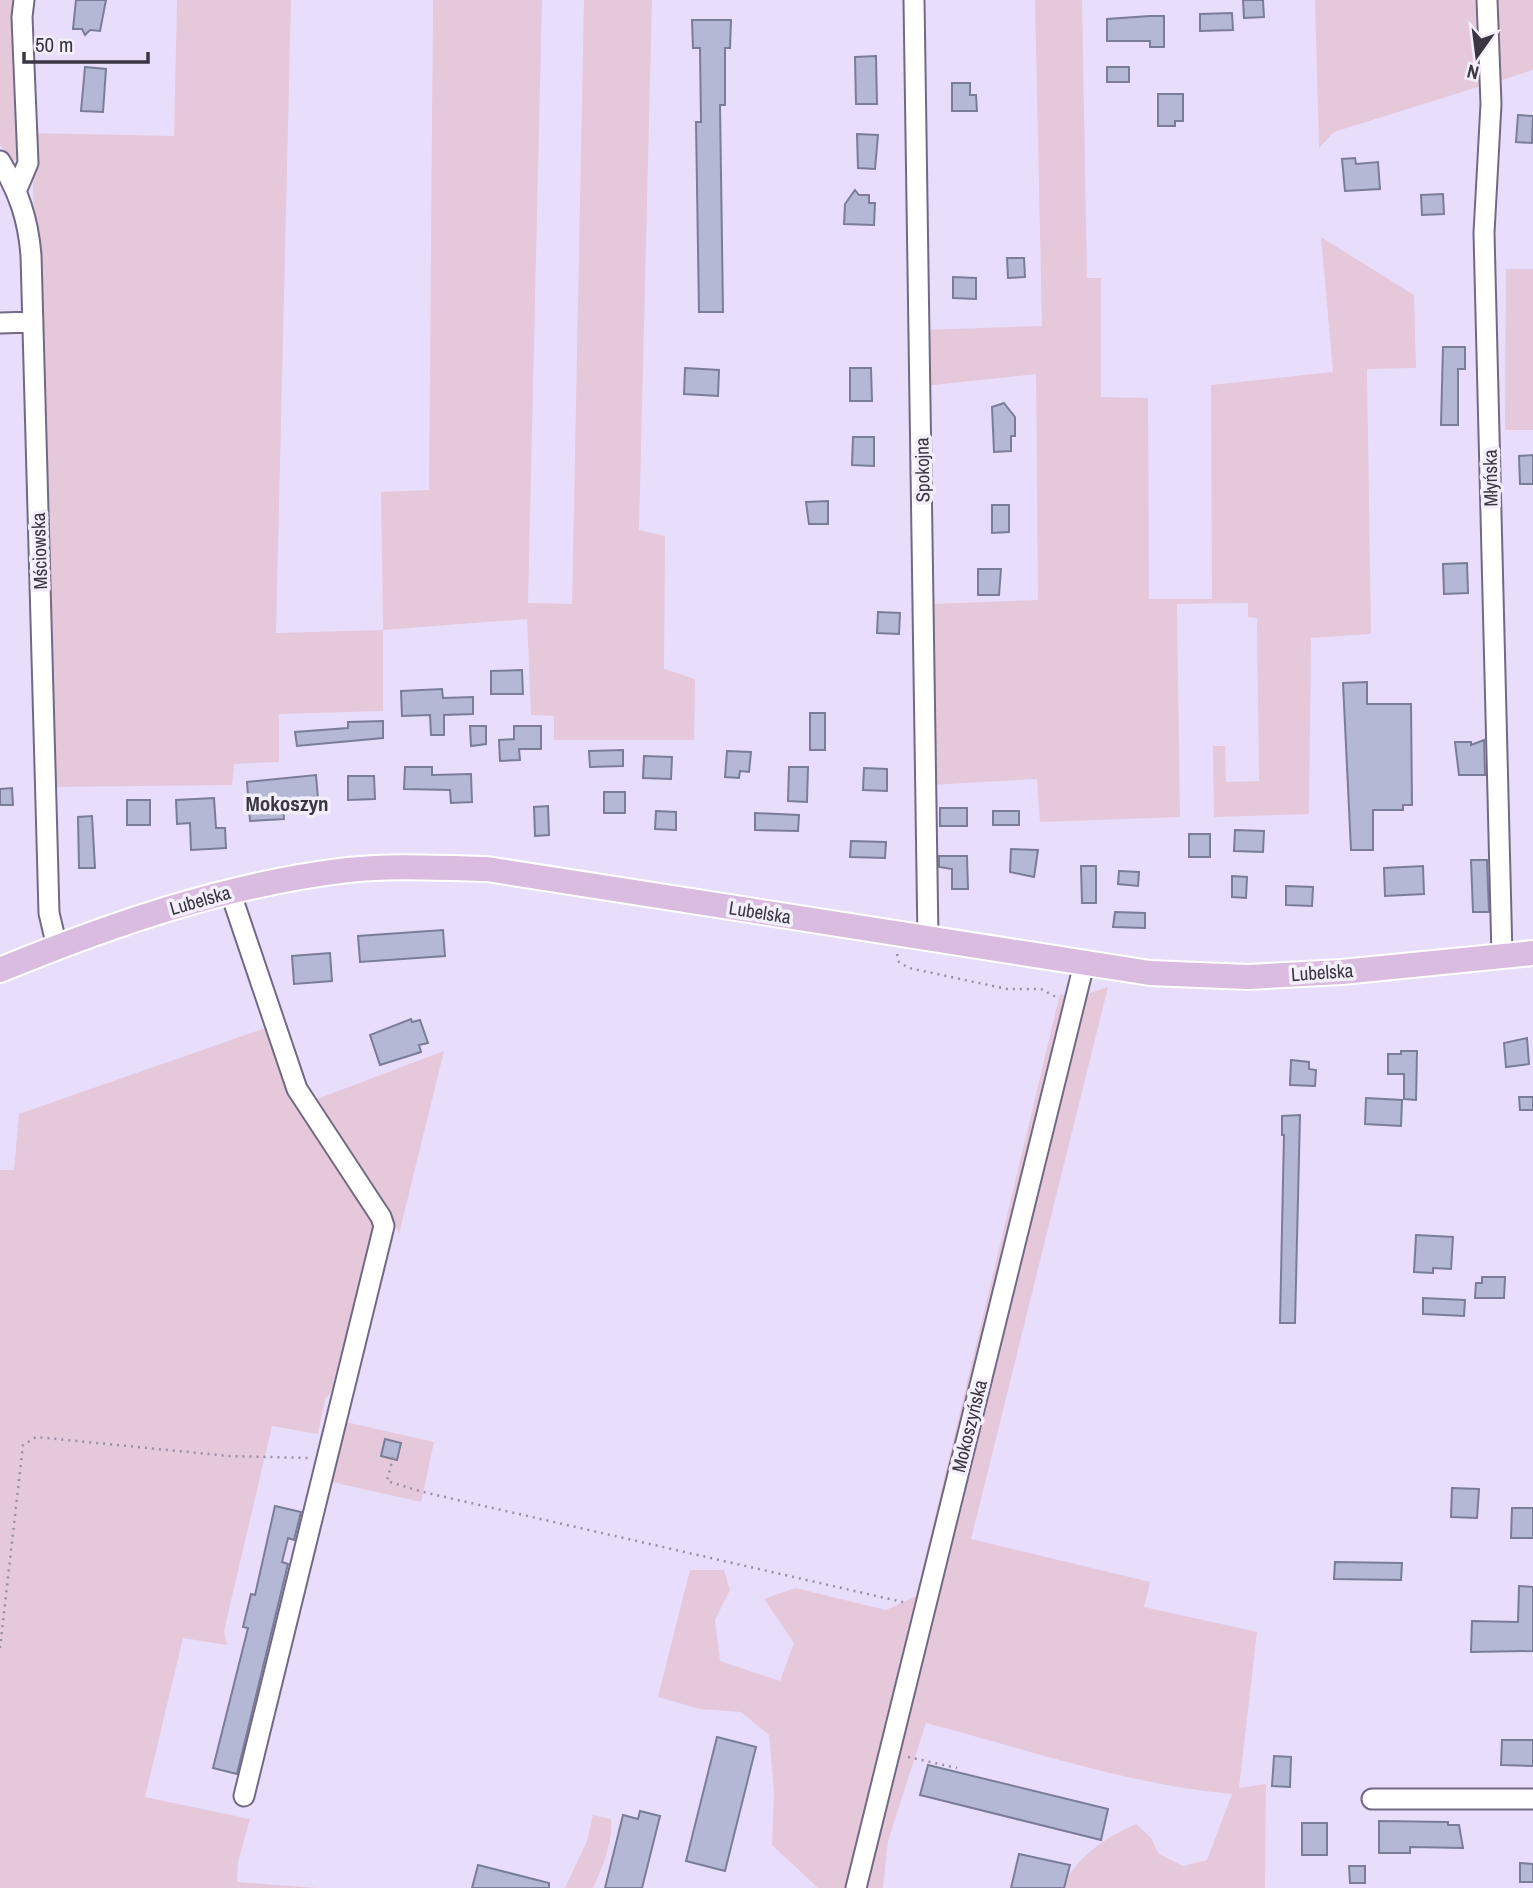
<svg xmlns="http://www.w3.org/2000/svg" width="1533" height="1888" font-family="'Archivo Narrow',sans-serif">
<rect width="100%" height="100%" fill="#e8defc"/>
<path fill="#e6c8db" d="M 0,0 L 19,0 L 21,155 L 13,162 L 0,145 Z
M 177,0 L 291,0 L 276,633 L 383,630 L 381,492 L 429,490 L 433,0 L 542,0 L 528,603 L 572,604 L 584,0 L 652,0 L 639,530 L 665,536 L 664,669 L 695,679 L 694,740 L 554,740 L 554,716 L 531,715 L 527,619 L 383,630 L 383,711 L 279,714 L 279,762 L 234,764 L 232,785 L 55,787 L 31,133 L 174,136 Z
M 1035,0 L 1082,0 L 1087,278 L 1101,278 L 1101,397 L 1148,398 L 1149,599 L 1212,599 L 1211,385 L 1333,372 L 1321,237 L 1414,295 L 1416,368 L 1367,369 L 1371,634 L 1311,638 L 1309,814 L 1214,817 L 1213,746 L 1225,746 L 1226,782 L 1259,781 L 1257,618 L 1248,617 L 1248,603 L 1177,604 L 1180,817 L 1040,822 L 1037,779 L 932,785 L 933,604 L 1038,600 L 1036,374 L 924,386 L 922,330 L 1042,326 Z
M 1315,0 L 1475,0 L 1481,86 L 1334,132 L 1319,148 Z
M 1494,0 L 1533,0 L 1533,70 L 1496,82 Z
M 1506,269 L 1533,269 L 1533,430 L 1505,430 Z
M 1108,987 L 971,1539 L 1150,1582 L 1144,1607 L 1257,1632 L 1239,1788 L 1266,1784 L 1265,1888 L 1061,1888 C 1077,1857 1104,1838 1136,1824 L 1151,1838 L 1159,1854 L 1183,1866 L 1207,1860 L 1232,1794 C 1129,1785 1026,1749 926,1723 L 888,1841 L 883,1888 L 818,1888 L 772,1845 L 774,1792 L 769,1735 L 741,1712 L 700,1709 L 658,1697 L 690,1570 L 724,1570 L 730,1590 L 715,1620 L 720,1661 L 780,1681 L 794,1643 L 764,1599 L 795,1588 L 886,1610 L 916,1596 L 1060,994 L 1075,998 Z
M 265,1028 L 293,1102 L 374,1223 L 332,1391 L 325,1399 L 318,1434 L 272,1426 L 224,1631 L 227,1645 L 183,1638 L 145,1797 L 250,1819 L 238,1862 L 237,1882 L 318,1888 L 0,1888 L 0,1170 L 14,1170 L 19,1114 Z
M 444,1051 L 399,1234 L 387,1205 L 317,1099 Z
M 346,1422 L 434,1442 L 421,1502 L 332,1482 Z
M 593,1815 L 611,1819 C 613,1843 603,1866 593,1888 L 565,1888 L 587,1841 Z"/>
<path fill="#b5b8d5" stroke="#7a7d98" stroke-width="2" d="M 76,0 L 106,0 L 100,31 L 90,30 L 85,35 L 82,29 L 73,29 Z
M 1243,0 L 1263,0 L 1264,17 L 1244,18 Z
M 1232,13 L 1233,30 L 1200,31 L 1200,14 Z
M 1150,16 L 1164,16 L 1164,47 L 1150,47 L 1150,41 L 1107,41 L 1107,19 Z
M 692,20 L 731,20 L 730,48 L 725,48 L 725,105 L 720,105 L 723,312 L 699,312 L 696,122 L 701,122 L 700,48 L 693,48 Z
M 876,56 L 877,104 L 856,104 L 855,57 Z
M 85,67 L 106,69 L 103,112 L 81,111 Z
M 1107,67 L 1129,67 L 1129,82 L 1107,82 Z
M 952,83 L 970,83 L 970,95 L 976,95 L 977,111 L 952,111 Z
M 1158,94 L 1183,94 L 1183,121 L 1175,121 L 1175,126 L 1158,126 Z
M 1518,115 L 1533,116 L 1532,143 L 1516,142 Z
M 857,134 L 878,135 L 875,169 L 858,168 Z
M 1355,158 L 1356,164 L 1378,162 L 1380,189 L 1345,191 L 1342,159 Z
M 855,190 L 859,195 L 869,195 L 869,203 L 875,203 L 874,225 L 844,224 L 845,204 Z
M 1443,194 L 1444,214 L 1422,215 L 1421,195 Z
M 1007,258 L 1024,258 L 1025,277 L 1008,278 Z
M 953,277 L 976,278 L 976,299 L 953,298 Z
M 1443,347 L 1465,347 L 1465,369 L 1458,369 L 1458,425 L 1441,425 Z
M 685,368 L 719,370 L 718,396 L 684,394 Z
M 850,368 L 871,368 L 872,401 L 850,401 Z
M 1004,403 L 1015,417 L 1015,436 L 1011,436 L 1011,451 L 994,452 L 992,407 Z
M 853,437 L 874,437 L 874,466 L 852,465 Z
M 1533,455 L 1533,484 L 1520,484 L 1519,456 Z
M 828,501 L 828,524 L 809,524 L 806,502 Z
M 992,505 L 1009,505 L 1009,532 L 992,533 Z
M 1467,563 L 1468,593 L 1444,594 L 1443,564 Z
M 978,569 L 1001,569 L 999,595 L 978,595 Z
M 878,612 L 900,613 L 899,634 L 877,633 Z
M 522,670 L 523,694 L 491,694 L 491,671 Z
M 1367,682 L 1367,704 L 1411,704 L 1412,805 L 1403,805 L 1403,810 L 1373,810 L 1373,850 L 1351,850 L 1343,683 Z
M 442,689 L 443,698 L 473,697 L 473,714 L 444,715 L 444,735 L 431,735 L 430,715 L 402,716 L 401,691 Z
M 810,713 L 825,713 L 825,750 L 810,750 Z
M 383,721 L 383,738 L 297,746 L 295,732 L 348,728 L 348,722 Z
M 470,726 L 486,726 L 486,744 L 471,746 Z
M 514,726 L 541,726 L 541,749 L 519,749 L 520,760 L 500,761 L 499,740 L 514,739 Z
M 1484,740 L 1485,775 L 1459,775 L 1455,742 L 1471,742 L 1471,745 Z
M 623,750 L 623,766 L 590,767 L 589,751 Z
M 727,751 L 751,752 L 749,772 L 740,771 L 739,778 L 725,777 Z
M 644,756 L 672,757 L 671,779 L 643,778 Z
M 405,767 L 432,767 L 432,775 L 471,774 L 472,802 L 451,803 L 450,790 L 404,789 Z
M 789,767 L 808,767 L 807,802 L 788,801 Z
M 864,768 L 887,769 L 887,791 L 863,790 Z
M 316,775 L 318,799 L 283,802 L 284,819 L 250,821 L 247,782 Z
M 348,776 L 374,776 L 375,799 L 348,800 Z
M 12,788 L 13,805 L 0,805 L 0,789 Z
M 604,792 L 625,792 L 625,813 L 604,813 Z
M 214,798 L 216,828 L 225,828 L 226,848 L 191,850 L 190,823 L 177,824 L 176,800 Z
M 127,800 L 150,800 L 150,825 L 127,825 Z
M 548,806 L 549,835 L 535,836 L 534,807 Z
M 940,808 L 967,808 L 967,826 L 940,826 Z
M 656,811 L 676,812 L 676,830 L 655,829 Z
M 993,811 L 1019,811 L 1019,825 L 993,825 Z
M 755,813 L 799,815 L 798,831 L 755,830 Z
M 92,816 L 95,868 L 79,868 L 78,817 Z
M 1235,830 L 1264,831 L 1263,852 L 1234,851 Z
M 1189,834 L 1210,834 L 1210,857 L 1189,857 Z
M 851,841 L 886,842 L 885,858 L 850,857 Z
M 1011,849 L 1038,850 L 1034,877 L 1010,872 Z
M 939,856 L 967,856 L 968,889 L 952,889 L 952,869 L 939,867 Z
M 1471,860 L 1487,860 L 1489,912 L 1473,912 Z
M 1081,866 L 1096,866 L 1096,903 L 1082,903 Z
M 1423,866 L 1424,894 L 1385,896 L 1384,868 Z
M 1119,871 L 1139,872 L 1138,886 L 1118,884 Z
M 1232,876 L 1247,877 L 1246,898 L 1232,897 Z
M 1286,886 L 1313,887 L 1312,906 L 1286,905 Z
M 1115,912 L 1145,913 L 1145,928 L 1113,927 Z
M 443,930 L 445,956 L 360,962 L 358,936 Z
M 330,953 L 332,981 L 294,984 L 292,956 Z
M 411,1019 L 412,1022 L 420,1020 L 428,1043 L 419,1045 L 421,1052 L 380,1065 L 370,1035 Z
M 1527,1038 L 1529,1064 L 1506,1067 L 1504,1043 Z
M 1401,1051 L 1417,1051 L 1416,1100 L 1404,1099 L 1404,1074 L 1388,1074 L 1388,1054 L 1401,1054 Z
M 1291,1060 L 1309,1062 L 1309,1069 L 1316,1070 L 1315,1086 L 1290,1085 Z
M 1519,1097 L 1533,1097 L 1533,1110 L 1520,1110 Z
M 1366,1098 L 1402,1100 L 1401,1126 L 1365,1124 Z
M 1300,1115 L 1295,1323 L 1280,1323 L 1284,1135 L 1282,1135 L 1282,1116 Z
M 1416,1235 L 1453,1237 L 1451,1269 L 1433,1268 L 1433,1273 L 1414,1272 Z
M 1482,1277 L 1505,1277 L 1504,1298 L 1475,1298 L 1476,1283 L 1482,1283 Z
M 1423,1298 L 1465,1300 L 1464,1316 L 1423,1314 Z
M 385,1439 L 401,1443 L 397,1460 L 381,1456 Z
M 1452,1488 L 1479,1489 L 1477,1518 L 1451,1517 Z
M 275,1506 L 301,1512 L 294,1540 L 288,1538 L 282,1562 L 288,1564 L 237,1774 L 213,1768 L 248,1628 L 243,1627 L 251,1594 L 255,1595 Z
M 1512,1508 L 1533,1508 L 1533,1538 L 1511,1538 Z
M 1335,1562 L 1402,1563 L 1401,1580 L 1334,1579 Z
M 1519,1586 L 1533,1587 L 1533,1651 L 1471,1652 L 1472,1621 L 1518,1622 Z
M 717,1737 L 756,1747 L 725,1871 L 686,1861 Z
M 1502,1740 L 1533,1740 L 1533,1766 L 1501,1765 Z
M 1274,1756 L 1291,1757 L 1290,1787 L 1272,1786 Z
M 928,1765 L 1108,1809 L 1101,1840 L 920,1795 Z
M 640,1811 L 660,1816 L 642,1888 L 605,1888 L 623,1815 L 638,1819 Z
M 1379,1821 L 1448,1822 L 1448,1825 L 1459,1825 L 1463,1848 L 1410,1847 L 1410,1853 L 1379,1853 Z
M 1302,1823 L 1327,1823 L 1327,1855 L 1302,1855 Z
M 1019,1854 L 1070,1865 L 1064,1888 L 1011,1888 Z
M 1520,1863 L 1533,1864 L 1533,1882 L 1520,1882 Z
M 478,1865 L 549,1883 L 549,1888 L 472,1888 Z
M 1349,1866 L 1365,1866 L 1365,1883 L 1350,1883 Z"/>
<g fill="none" stroke-linecap="round" stroke-linejoin="round">
<defs>
<path id="minor" d="M 914,0 L 928,940
M 1487,0 L 1491,104 L 1484,233 L 1502,956
M 0,161 C 19,192 28,219 31,255 L 49,913 L 57,947
M 17,189 L 28,163 L 22,17 L 24,0
M 0,323 L 33,322
M 230,891 L 297,1089 L 381,1217 L 384,1226 L 244,1796
M 1372,1799 L 1533,1799
M 856,1888 L 1084,964"/>
<path id="major" d="M 0,970 C 112,924 228,884 348,870 C 394,865 441,868 487,869 L 1150,973 L 1248,977 L 1342,972 L 1533,953"/>
</defs>
<use href="#minor" stroke="#726a84" stroke-width="23"/>
<use href="#major" stroke="#fff" stroke-width="28"/>
<path stroke="#9790a5" stroke-width="2.5" stroke-dasharray="2 5" stroke-linecap="butt" d="M 897,954 L 899,962 L 909,968 L 1007,989 L 1041,989 L 1056,997
M 393,1457 L 387,1481 L 423,1492 L 907,1603
M 0,1648 L 23,1445 L 36,1437 L 229,1456 L 309,1458
M 908,1757 L 957,1768"/>
<use href="#minor" stroke="#fff" stroke-width="19"/>
<use href="#major" stroke="#dabce0" stroke-width="24"/>
</g>
<g text-anchor="middle" dominant-baseline="central" stroke-width="7" stroke-linejoin="round" paint-order="stroke">
<g font-size="19" fill="#3a3642" stroke="#f2eefa">
<text transform="translate(922 470) rotate(-91)">Spokojna</text>
<text transform="translate(1490 478) rotate(-91)">Młyńska</text>
<text transform="translate(39 551) rotate(-92)">Mściowska</text>
<text transform="translate(200 900) rotate(-16)">Lubelska</text>
<text transform="translate(760 912) rotate(9)">Lubelska</text>
<text transform="translate(1322 972) rotate(-4)">Lubelska</text>
<text transform="translate(969 1426) rotate(-76)">Mokoszyńska</text>
</g>
<g font-size="21" font-weight="bold" fill="#3a3642" stroke="#f2eefa">
<text x="287" y="803">Mokoszyn</text>
</g>
</g>
<g transform="translate(1477 56) rotate(194)" stroke="#f2eefa" stroke-width="5" paint-order="stroke">
<path d="M0-5L12 26L0 18L-12 26Z" fill="#3a3642"/>
<text y="-10" font-size="19" font-weight="bold" text-anchor="middle" fill="#3a3642">N</text>
</g>
<path d="M24 52v10h124v-10" fill="none" stroke="#3a3642" stroke-width="3.5"/>
<text x="35" y="52" font-size="21" fill="#3a3642" stroke="#f2eefa" stroke-width="5" paint-order="stroke">50 m</text>
</svg>
